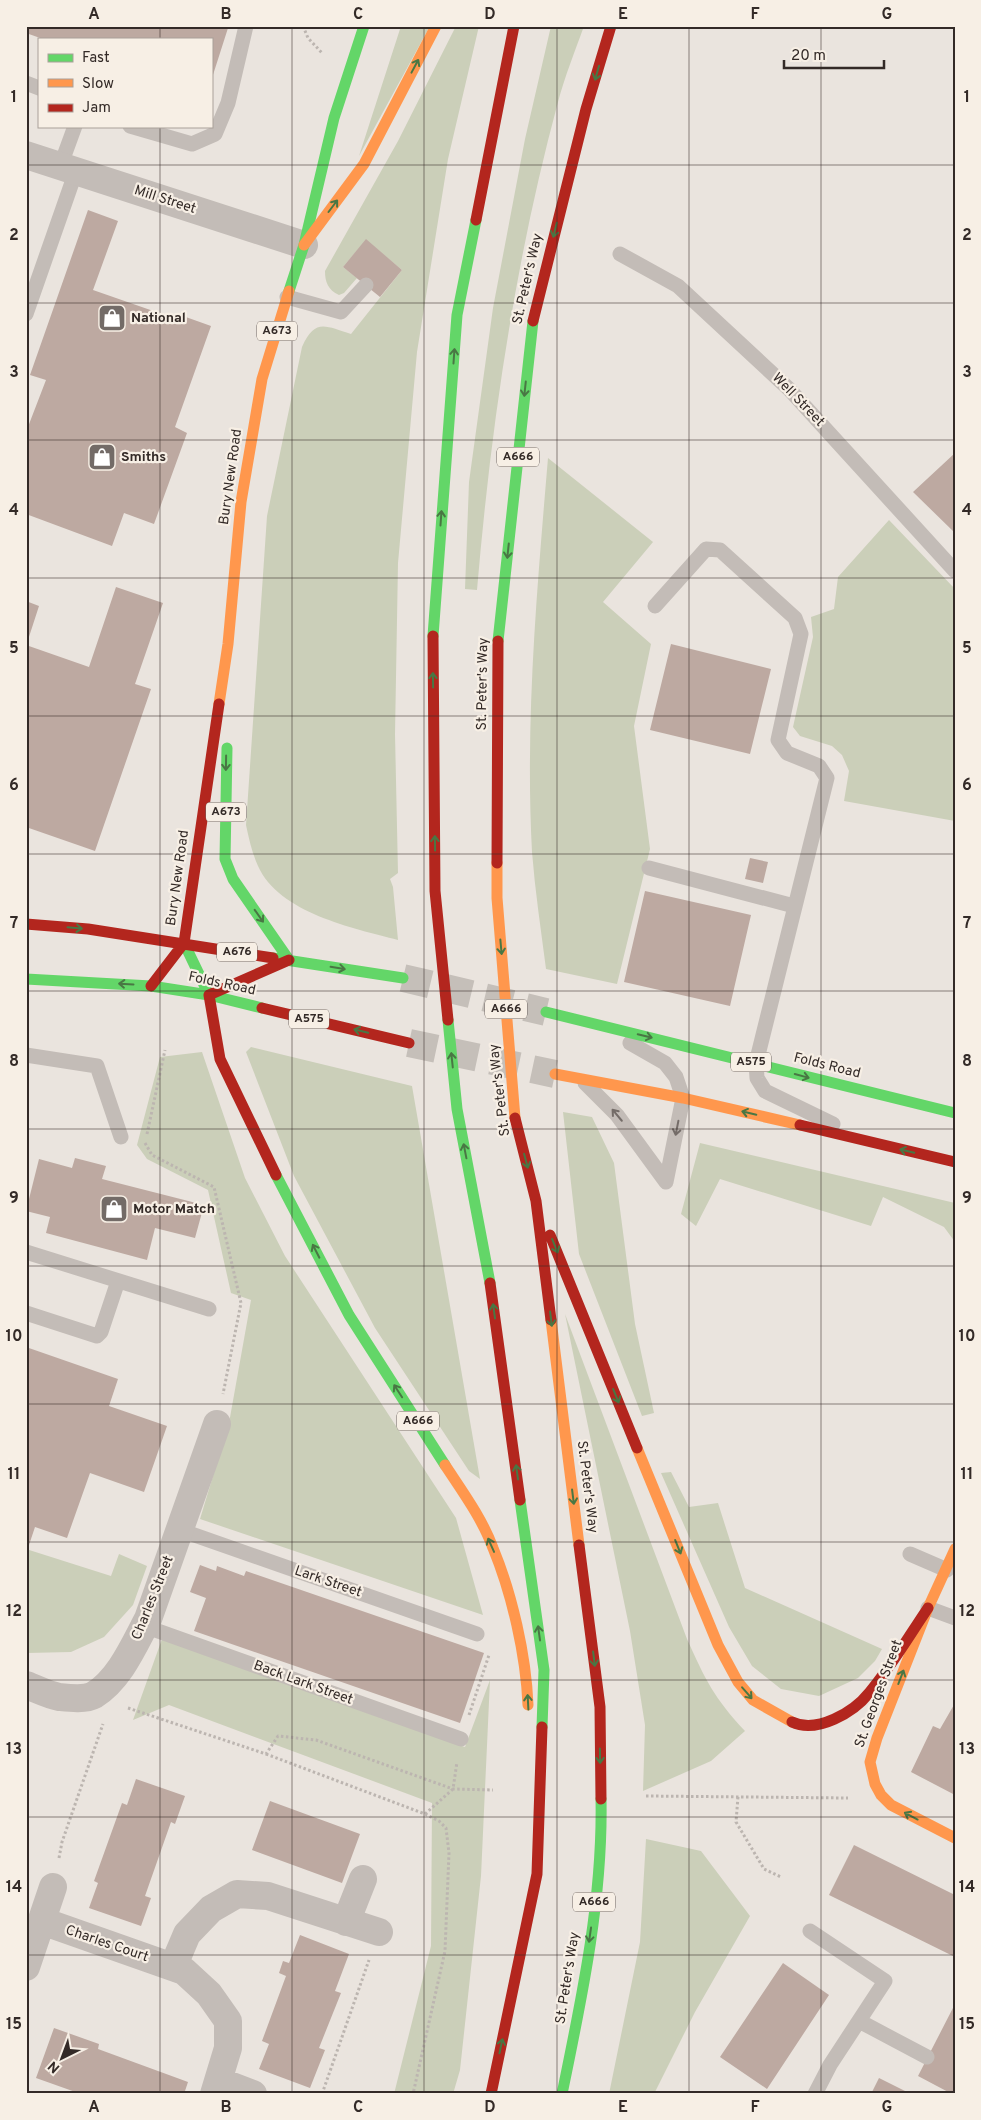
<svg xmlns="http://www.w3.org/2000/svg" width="981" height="2120" font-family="Overpass,sans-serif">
<rect width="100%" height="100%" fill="#eae4de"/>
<path fill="#cbcfb9" d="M 401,26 L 430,26 L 359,156 Z
M 456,26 L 479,26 L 448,159 L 417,352 L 398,563 L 395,734 L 398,873 L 390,879 L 393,887 L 398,940 C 353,928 279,913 258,866 C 252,853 249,839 246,825 L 267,516 L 302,347 C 315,318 325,326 351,334 L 402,270 L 366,240 L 343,267 L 357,278 L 344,293 L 339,295 C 328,290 325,282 325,271 L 398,141 Z
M 551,26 L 584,26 C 575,51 565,76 558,102 C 515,261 491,425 477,590 L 465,589 L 469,482 L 493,308 L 525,139 Z
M 548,458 L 653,542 L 603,602 L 651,644 L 634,726 L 650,849 L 617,984 L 546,969 C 541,930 535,891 532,852 C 525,720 537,589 548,458 Z
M 889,520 L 955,589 L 955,821 L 844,801 L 849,771 L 842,755 L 832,746 L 800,736 L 793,727 L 813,637 L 811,617 L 834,609 L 838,577 Z
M 251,1047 L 412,1086 L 480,1479 L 469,1471 L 375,1328 L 294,1176 L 246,1052 Z
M 202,1052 L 245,1178 L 285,1256 L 456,1518 L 483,1615 L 200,1519 L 229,1423 L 251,1300 L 231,1293 L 208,1190 L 147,1159 L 137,1145 L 160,1057 Z
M 563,1112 L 592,1117 L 614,1163 L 635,1324 L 654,1413 L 642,1416 L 579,1254 Z
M 700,1143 L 955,1203 L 955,1242 L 944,1227 L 883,1197 L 871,1226 L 720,1179 L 696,1226 L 681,1214 Z
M 565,1314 L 687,1639 C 705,1679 714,1698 745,1731 L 711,1761 L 643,1791 L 645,1725 L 630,1631 Z
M 671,1472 L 689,1507 L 718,1503 L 745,1588 L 882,1649 L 875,1661 L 858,1678 L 819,1696 L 781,1689 L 752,1666 L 729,1627 L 661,1473 Z
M 26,1549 L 111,1576 L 119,1554 L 147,1566 L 133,1605 L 104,1637 L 71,1652 L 27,1653 Z
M 162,1639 L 465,1747 L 490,1680 L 481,1876 L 460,2070 L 453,2094 L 394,2094 L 431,1946 L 432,1803 L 169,1705 L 133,1720 Z
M 646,1839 L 701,1851 L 750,1916 L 695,2012 L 654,2094 L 609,2094 L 640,1942 Z"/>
<path fill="#bda9a1" d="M 29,26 L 222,26 L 228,28 L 212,78 L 211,39 L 43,39 L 26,33 Z
M 88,210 L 118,221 L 93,290 L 182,321 L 183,316 L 211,326 L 175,427 L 187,433 L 154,524 L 124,513 L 112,546 L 26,514 L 26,432 L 46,380 L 30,375 Z
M 366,239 L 402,270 L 380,297 L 343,267 Z
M 955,453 L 955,533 L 913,492 Z
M 116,587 L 163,603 L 135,684 L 151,689 L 95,851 L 26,827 L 26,645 L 89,667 Z
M 26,601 L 39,606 L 27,643 L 26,643 Z
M 671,644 L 771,669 L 750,754 L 650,730 Z
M 750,858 L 768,862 L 763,883 L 745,879 Z
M 645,891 L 751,915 L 730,1006 L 624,982 Z
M 75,1158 L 106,1166 L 102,1179 L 204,1205 L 195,1238 L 155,1228 L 147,1260 L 46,1233 L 50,1217 L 26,1211 L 39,1159 L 72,1168 Z
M 26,1347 L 118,1379 L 109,1406 L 167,1426 L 144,1492 L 90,1473 L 67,1538 L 35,1527 L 27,1551 Z
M 200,1565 L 216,1571 L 217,1566 L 244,1576 L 246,1571 L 484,1653 L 460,1723 L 194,1631 L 206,1598 L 190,1592 Z
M 955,1703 L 955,1795 L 911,1772 L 933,1726 L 940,1729 Z
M 136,1779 L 185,1796 L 175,1824 L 171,1822 L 145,1896 L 151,1898 L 141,1926 L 89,1908 L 98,1883 L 94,1881 L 122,1803 L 127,1805 Z
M 270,1801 L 360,1834 L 342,1883 L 252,1850 Z
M 854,1845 L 955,1895 L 955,1957 L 829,1895 Z
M 300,1935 L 349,1954 L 335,1991 L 341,1993 L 319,2048 L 325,2050 L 310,2088 L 259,2069 L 269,2044 L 262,2041 L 286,1976 L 279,1973 L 283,1961 L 289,1963 Z
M 783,1963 L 829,1995 L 767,2089 L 720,2057 Z
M 955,2004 L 955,2094 L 952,2094 L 918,2076 Z
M 54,2028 L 99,2044 L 98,2049 L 188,2082 L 184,2094 L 81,2094 L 36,2078 Z
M 879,2078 L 911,2094 L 871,2094 Z"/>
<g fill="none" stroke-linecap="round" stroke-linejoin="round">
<path stroke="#c5bfb9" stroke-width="28" stroke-dasharray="28 14" stroke-linecap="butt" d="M 403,978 L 546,1012
M 409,1043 L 555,1074"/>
<path stroke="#bcb5b0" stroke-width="3" stroke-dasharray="2.5 2.5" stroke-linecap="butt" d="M 303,26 L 308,38 L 323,54
M 147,1134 L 165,1050
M 145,1143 L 152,1155 L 214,1187 L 241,1303 L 223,1394
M 128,1708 L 266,1754 L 278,1736 L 316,1740 L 453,1789 L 493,1790
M 469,1715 L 489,1655
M 266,1754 L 425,1814 L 439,1821 L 446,1828 L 449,1853 L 445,1951 L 413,2094
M 646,1796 L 848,1798
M 738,1797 L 736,1822 L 764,1869 L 781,1877
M 425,1814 L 453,1789 L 457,1762
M 59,1858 L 62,1842 L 103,1724
M 322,2094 L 369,1960"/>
<path stroke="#c3bcb7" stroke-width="15" d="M 26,83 L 39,88
M 130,126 L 192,144 L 215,134 L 228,103 L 246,26
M 60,167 L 75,126
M 620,254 L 678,286 L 789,389 L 955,571
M 287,297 L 341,312 L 366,285
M 26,314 L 76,171
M 655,606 L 706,549 L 720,550 L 795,618 L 801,634 L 778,740 L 787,753 L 819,766 L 827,778 L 756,1063 L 757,1078 L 765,1091 L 833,1124
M 649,868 L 794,906
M 630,1043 L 665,1063 L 676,1077 L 683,1098 L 666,1182
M 26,1055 L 97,1066 L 121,1137
M 585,1083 L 617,1115 L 666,1182
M 26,1252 L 209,1309
M 26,1313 L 97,1336 L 101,1332 L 118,1281
M 180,1530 L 477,1634
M 910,1554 L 947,1570
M 928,1608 L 955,1618
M 144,1626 L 461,1739
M 810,1931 L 885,1981 L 830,2065 L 815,2094
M 859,2021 L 927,2057"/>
<path stroke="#c3bcb7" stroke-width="28" d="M 26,155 L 304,245
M 26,1685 C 37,1689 48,1695 59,1697 C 69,1698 85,1700 94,1695 C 120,1679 134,1645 148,1619 L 217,1424
M 42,1921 L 184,1971 L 209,1994 L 228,2021 L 228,2048 L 214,2094
M 346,1922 L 363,1879
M 26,1967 L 53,1887
M 173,1967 L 187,1934 L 211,1909 L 237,1894 L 268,1896 L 379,1932
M 219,2081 L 253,2094"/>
<path stroke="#63d668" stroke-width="11" d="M 289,291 L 304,245 L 334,118 L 364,26
M 433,636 L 457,315 L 476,220
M 498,641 L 533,321
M 227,748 L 225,859 L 233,879 L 289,960
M 184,943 L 209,995
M 273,958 L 403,978
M 26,979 L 151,986 L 209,995 L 262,1008
M 546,1012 L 955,1113
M 448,1020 L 457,1109 L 490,1283
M 276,1175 L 349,1315 L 445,1465
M 520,1500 L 544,1670 L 542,1727
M 562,2094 C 582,1997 603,1898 601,1799"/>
<path stroke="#ff974d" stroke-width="11" d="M 304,245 L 364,164 L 436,26
M 219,704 L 228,644 L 241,502 L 262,379 L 289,291
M 497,863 L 497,898 L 515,1118
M 555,1074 L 683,1098 L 800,1125
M 551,1320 L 579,1545
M 637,1448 L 718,1645 L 738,1682 L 753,1700 L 792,1722
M 445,1465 C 462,1491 482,1518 493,1548 C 512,1594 526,1655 528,1705
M 955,1549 L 928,1608 L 877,1738 L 870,1762 L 875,1784 L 881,1795 L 891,1805 L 955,1838"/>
<path stroke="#b3261e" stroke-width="11" d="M 476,220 L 514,26
M 533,321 L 586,109 L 611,26
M 433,636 L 435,891 L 448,1020
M 497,863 L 498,641
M 26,924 L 88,929 L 273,958
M 151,986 L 184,943 L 219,704
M 209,995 L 289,960
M 209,995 L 220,1059 L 276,1175
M 262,1008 L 409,1043
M 515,1118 L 536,1201 L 551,1320
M 800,1125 L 955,1162
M 550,1235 L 637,1448
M 490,1283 L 520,1500
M 579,1545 L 600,1707 L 601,1799
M 792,1722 C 817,1734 854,1712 869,1693 C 891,1667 909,1636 928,1608
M 491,2094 L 537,1874 L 542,1727"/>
</g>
<defs><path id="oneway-shaft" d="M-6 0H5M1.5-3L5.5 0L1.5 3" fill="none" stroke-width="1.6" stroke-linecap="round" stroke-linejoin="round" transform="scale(1.25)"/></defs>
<g stroke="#497744">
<use href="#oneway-shaft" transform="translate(415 66) rotate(-62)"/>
<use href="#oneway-shaft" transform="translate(597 73) rotate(106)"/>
<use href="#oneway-shaft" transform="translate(333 206) rotate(-53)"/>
<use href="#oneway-shaft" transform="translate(555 230) rotate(104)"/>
<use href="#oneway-shaft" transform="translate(454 356) rotate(-86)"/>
<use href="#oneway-shaft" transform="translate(525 389) rotate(96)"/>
<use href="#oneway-shaft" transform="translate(441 518) rotate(-86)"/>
<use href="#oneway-shaft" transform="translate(508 551) rotate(96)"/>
<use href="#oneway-shaft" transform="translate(433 680) rotate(-91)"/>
<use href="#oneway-shaft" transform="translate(226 763) rotate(91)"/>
<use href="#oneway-shaft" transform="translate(435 843) rotate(-91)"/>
<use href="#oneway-shaft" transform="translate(259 916) rotate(55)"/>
<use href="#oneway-shaft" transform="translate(75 928) rotate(5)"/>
<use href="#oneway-shaft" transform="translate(501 947) rotate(85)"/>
<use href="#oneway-shaft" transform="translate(338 968) rotate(9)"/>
<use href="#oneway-shaft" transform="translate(126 984) rotate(-177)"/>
<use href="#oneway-shaft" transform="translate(361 1031) rotate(-166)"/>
<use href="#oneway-shaft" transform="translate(645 1036) rotate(14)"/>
<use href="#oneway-shaft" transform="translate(452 1060) rotate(-96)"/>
<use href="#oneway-shaft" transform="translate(802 1076) rotate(15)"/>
<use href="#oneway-shaft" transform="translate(749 1113) rotate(-167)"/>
<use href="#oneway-shaft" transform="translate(465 1151) rotate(-101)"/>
<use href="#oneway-shaft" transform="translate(907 1151) rotate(-167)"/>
<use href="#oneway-shaft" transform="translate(526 1161) rotate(75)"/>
<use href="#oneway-shaft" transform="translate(555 1246) rotate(68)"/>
<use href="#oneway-shaft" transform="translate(316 1251) rotate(-117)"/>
<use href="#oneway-shaft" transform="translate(494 1311) rotate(-98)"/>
<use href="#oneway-shaft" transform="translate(551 1319) rotate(83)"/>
<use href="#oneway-shaft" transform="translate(398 1391) rotate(-123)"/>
<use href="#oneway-shaft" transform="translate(616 1396) rotate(68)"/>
<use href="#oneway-shaft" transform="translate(517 1472) rotate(-98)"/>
<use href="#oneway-shaft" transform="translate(573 1497) rotate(83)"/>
<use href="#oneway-shaft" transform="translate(491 1545) rotate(-114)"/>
<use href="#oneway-shaft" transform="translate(678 1547) rotate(68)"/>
<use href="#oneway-shaft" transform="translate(539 1633) rotate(-98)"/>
<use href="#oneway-shaft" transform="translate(594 1659) rotate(83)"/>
<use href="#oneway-shaft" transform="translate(901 1677) rotate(-69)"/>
<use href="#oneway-shaft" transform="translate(747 1693) rotate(49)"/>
<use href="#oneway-shaft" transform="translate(528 1702) rotate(-93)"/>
<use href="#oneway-shaft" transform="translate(600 1756) rotate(89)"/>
<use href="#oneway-shaft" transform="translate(911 1816) rotate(-152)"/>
<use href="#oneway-shaft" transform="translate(590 1935) rotate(98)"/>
<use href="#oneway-shaft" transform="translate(501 2046) rotate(-78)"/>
</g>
<g stroke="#746c68">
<use href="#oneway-shaft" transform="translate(617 1115) rotate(-130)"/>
<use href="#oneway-shaft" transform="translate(677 1128) rotate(101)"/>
</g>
<path fill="none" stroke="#332a27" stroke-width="1" stroke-opacity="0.55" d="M 160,26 L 160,39M 292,26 L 292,2094M 424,26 L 424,2094M 557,26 L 557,2094M 689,26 L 689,2094M 821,26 L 821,2094M 160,126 L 160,2094M 26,165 L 955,165M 26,303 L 955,303M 26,440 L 955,440M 26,578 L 955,578M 26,716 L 955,716M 26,854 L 955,854M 26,991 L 955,991M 26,1129 L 955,1129M 26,1266 L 955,1266M 26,1404 L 955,1404M 26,1542 L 955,1542M 26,1680 L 955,1680M 26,1817 L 955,1817M 26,1955 L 955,1955"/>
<defs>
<symbol id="shop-square" viewBox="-11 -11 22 22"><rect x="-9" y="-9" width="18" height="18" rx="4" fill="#736b67" stroke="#f7efe5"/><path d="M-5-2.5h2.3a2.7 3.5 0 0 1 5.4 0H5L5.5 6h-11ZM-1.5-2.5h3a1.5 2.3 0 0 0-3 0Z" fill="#fff"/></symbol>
</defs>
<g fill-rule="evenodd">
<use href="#shop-square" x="96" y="302" width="32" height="32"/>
<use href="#shop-square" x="86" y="441" width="32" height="32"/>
<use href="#shop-square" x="98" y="1193" width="32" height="32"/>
</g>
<g text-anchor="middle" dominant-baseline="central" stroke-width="4.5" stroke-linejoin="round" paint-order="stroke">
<g fill="#f7efe5" stroke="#6e6560" stroke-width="1">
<rect x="257" y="321.5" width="40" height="19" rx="4"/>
<rect x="497" y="447.5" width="42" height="19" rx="4"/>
<rect x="206" y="802.5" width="40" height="19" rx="4"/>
<rect x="217" y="942.5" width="40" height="19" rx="4"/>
<rect x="485" y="999.5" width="42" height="19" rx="4"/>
<rect x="289" y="1009.5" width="40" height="19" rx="4"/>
<rect x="731" y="1052.5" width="40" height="19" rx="4"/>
<rect x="397" y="1411.5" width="42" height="19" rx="4"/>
<rect x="573" y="1892.5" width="42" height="19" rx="4"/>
</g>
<g font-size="12" font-weight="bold" fill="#332a27">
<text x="277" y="331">A673</text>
<text x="518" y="457">A666</text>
<text x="226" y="812">A673</text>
<text x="237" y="952">A676</text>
<text x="506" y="1009">A666</text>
<text x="309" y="1019">A575</text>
<text x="751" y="1062">A575</text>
<text x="418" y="1421">A666</text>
<text x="594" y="1902">A666</text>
</g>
<g font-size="14" fill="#332a27" stroke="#f7efe5">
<text transform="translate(165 200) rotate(18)">Mill Street</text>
<text transform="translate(528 279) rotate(-77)">St. Peter's Way</text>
<text transform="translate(798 400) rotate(46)">Well Street</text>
<text transform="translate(231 477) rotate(-82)">Bury New Road</text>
<text transform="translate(483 684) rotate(-89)">St. Peter's Way</text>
<text transform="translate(178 878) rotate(-82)">Bury New Road</text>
<text transform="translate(222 984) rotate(12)">Folds Road</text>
<text transform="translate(827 1066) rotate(14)">Folds Road</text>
<text transform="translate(500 1090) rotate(-97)">St. Peter's Way</text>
<text transform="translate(587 1487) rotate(83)">St. Peter's Way</text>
<text transform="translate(328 1582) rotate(19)">Lark Street</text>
<text transform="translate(153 1598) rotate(-68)">Charles Street</text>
<text transform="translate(303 1683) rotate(20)">Back Lark Street</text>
<text transform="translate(879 1694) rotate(-70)">St. Georges Street</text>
<text transform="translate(107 1944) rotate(19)">Charles Court</text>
<text transform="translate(568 1978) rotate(-81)">St. Peter's Way</text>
</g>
<g font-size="14" font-weight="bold" fill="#332a27" stroke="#f7efe5" text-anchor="start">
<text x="131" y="318">National</text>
<text x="121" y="457">Smiths</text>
<text x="133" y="1209">Motor Match</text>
</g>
</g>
<rect width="981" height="2120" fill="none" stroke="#f7efe5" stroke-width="55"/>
<rect x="38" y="38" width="175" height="90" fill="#f7efe5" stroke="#a9a099"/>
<rect x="48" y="54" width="25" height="8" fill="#63d668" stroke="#a9a099"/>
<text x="82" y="62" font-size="15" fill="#332a27">Fast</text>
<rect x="48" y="79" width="25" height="8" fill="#ff974d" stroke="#a9a099"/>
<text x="82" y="88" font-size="15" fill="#332a27">Slow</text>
<rect x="48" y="104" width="25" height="8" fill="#b3261e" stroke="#a9a099"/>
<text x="82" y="112" font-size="15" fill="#332a27">Jam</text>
<g transform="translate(62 2058) rotate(222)" stroke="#f7efe5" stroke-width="4" paint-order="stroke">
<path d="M0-4L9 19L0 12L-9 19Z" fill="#332a27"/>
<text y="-8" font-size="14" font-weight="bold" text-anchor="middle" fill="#332a27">N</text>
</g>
<path d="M784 60v8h100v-8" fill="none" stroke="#332a27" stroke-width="2.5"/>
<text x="791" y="60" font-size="15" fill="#332a27" stroke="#f7efe5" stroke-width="4" paint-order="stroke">20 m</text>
<rect x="28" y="28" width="926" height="2064" fill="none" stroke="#332a27" stroke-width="2"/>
<g font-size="16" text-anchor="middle" font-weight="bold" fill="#332a27">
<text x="94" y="19">A</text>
<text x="226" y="19">B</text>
<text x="358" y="19">C</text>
<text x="490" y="19">D</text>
<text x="623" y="19">E</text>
<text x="755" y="19">F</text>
<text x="887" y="19">G</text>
<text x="14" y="102">1</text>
<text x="967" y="102">1</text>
<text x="14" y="240">2</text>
<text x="967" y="240">2</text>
<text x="14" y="377">3</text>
<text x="967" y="377">3</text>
<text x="14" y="515">4</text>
<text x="967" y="515">4</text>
<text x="14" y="653">5</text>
<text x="967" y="653">5</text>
<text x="14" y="790">6</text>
<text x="967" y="790">6</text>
<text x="14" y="928">7</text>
<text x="967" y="928">7</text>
<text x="14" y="1066">8</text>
<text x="967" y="1066">8</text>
<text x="14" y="1203">9</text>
<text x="967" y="1203">9</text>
<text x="14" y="1341">10</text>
<text x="967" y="1341">10</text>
<text x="14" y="1479">11</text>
<text x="967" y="1479">11</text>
<text x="14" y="1616">12</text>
<text x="967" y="1616">12</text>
<text x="14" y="1754">13</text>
<text x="967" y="1754">13</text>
<text x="14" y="1892">14</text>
<text x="967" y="1892">14</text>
<text x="14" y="2029">15</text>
<text x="967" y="2029">15</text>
<text x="94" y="2112">A</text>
<text x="226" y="2112">B</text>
<text x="358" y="2112">C</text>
<text x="490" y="2112">D</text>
<text x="623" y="2112">E</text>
<text x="755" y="2112">F</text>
<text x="887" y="2112">G</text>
</g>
</svg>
